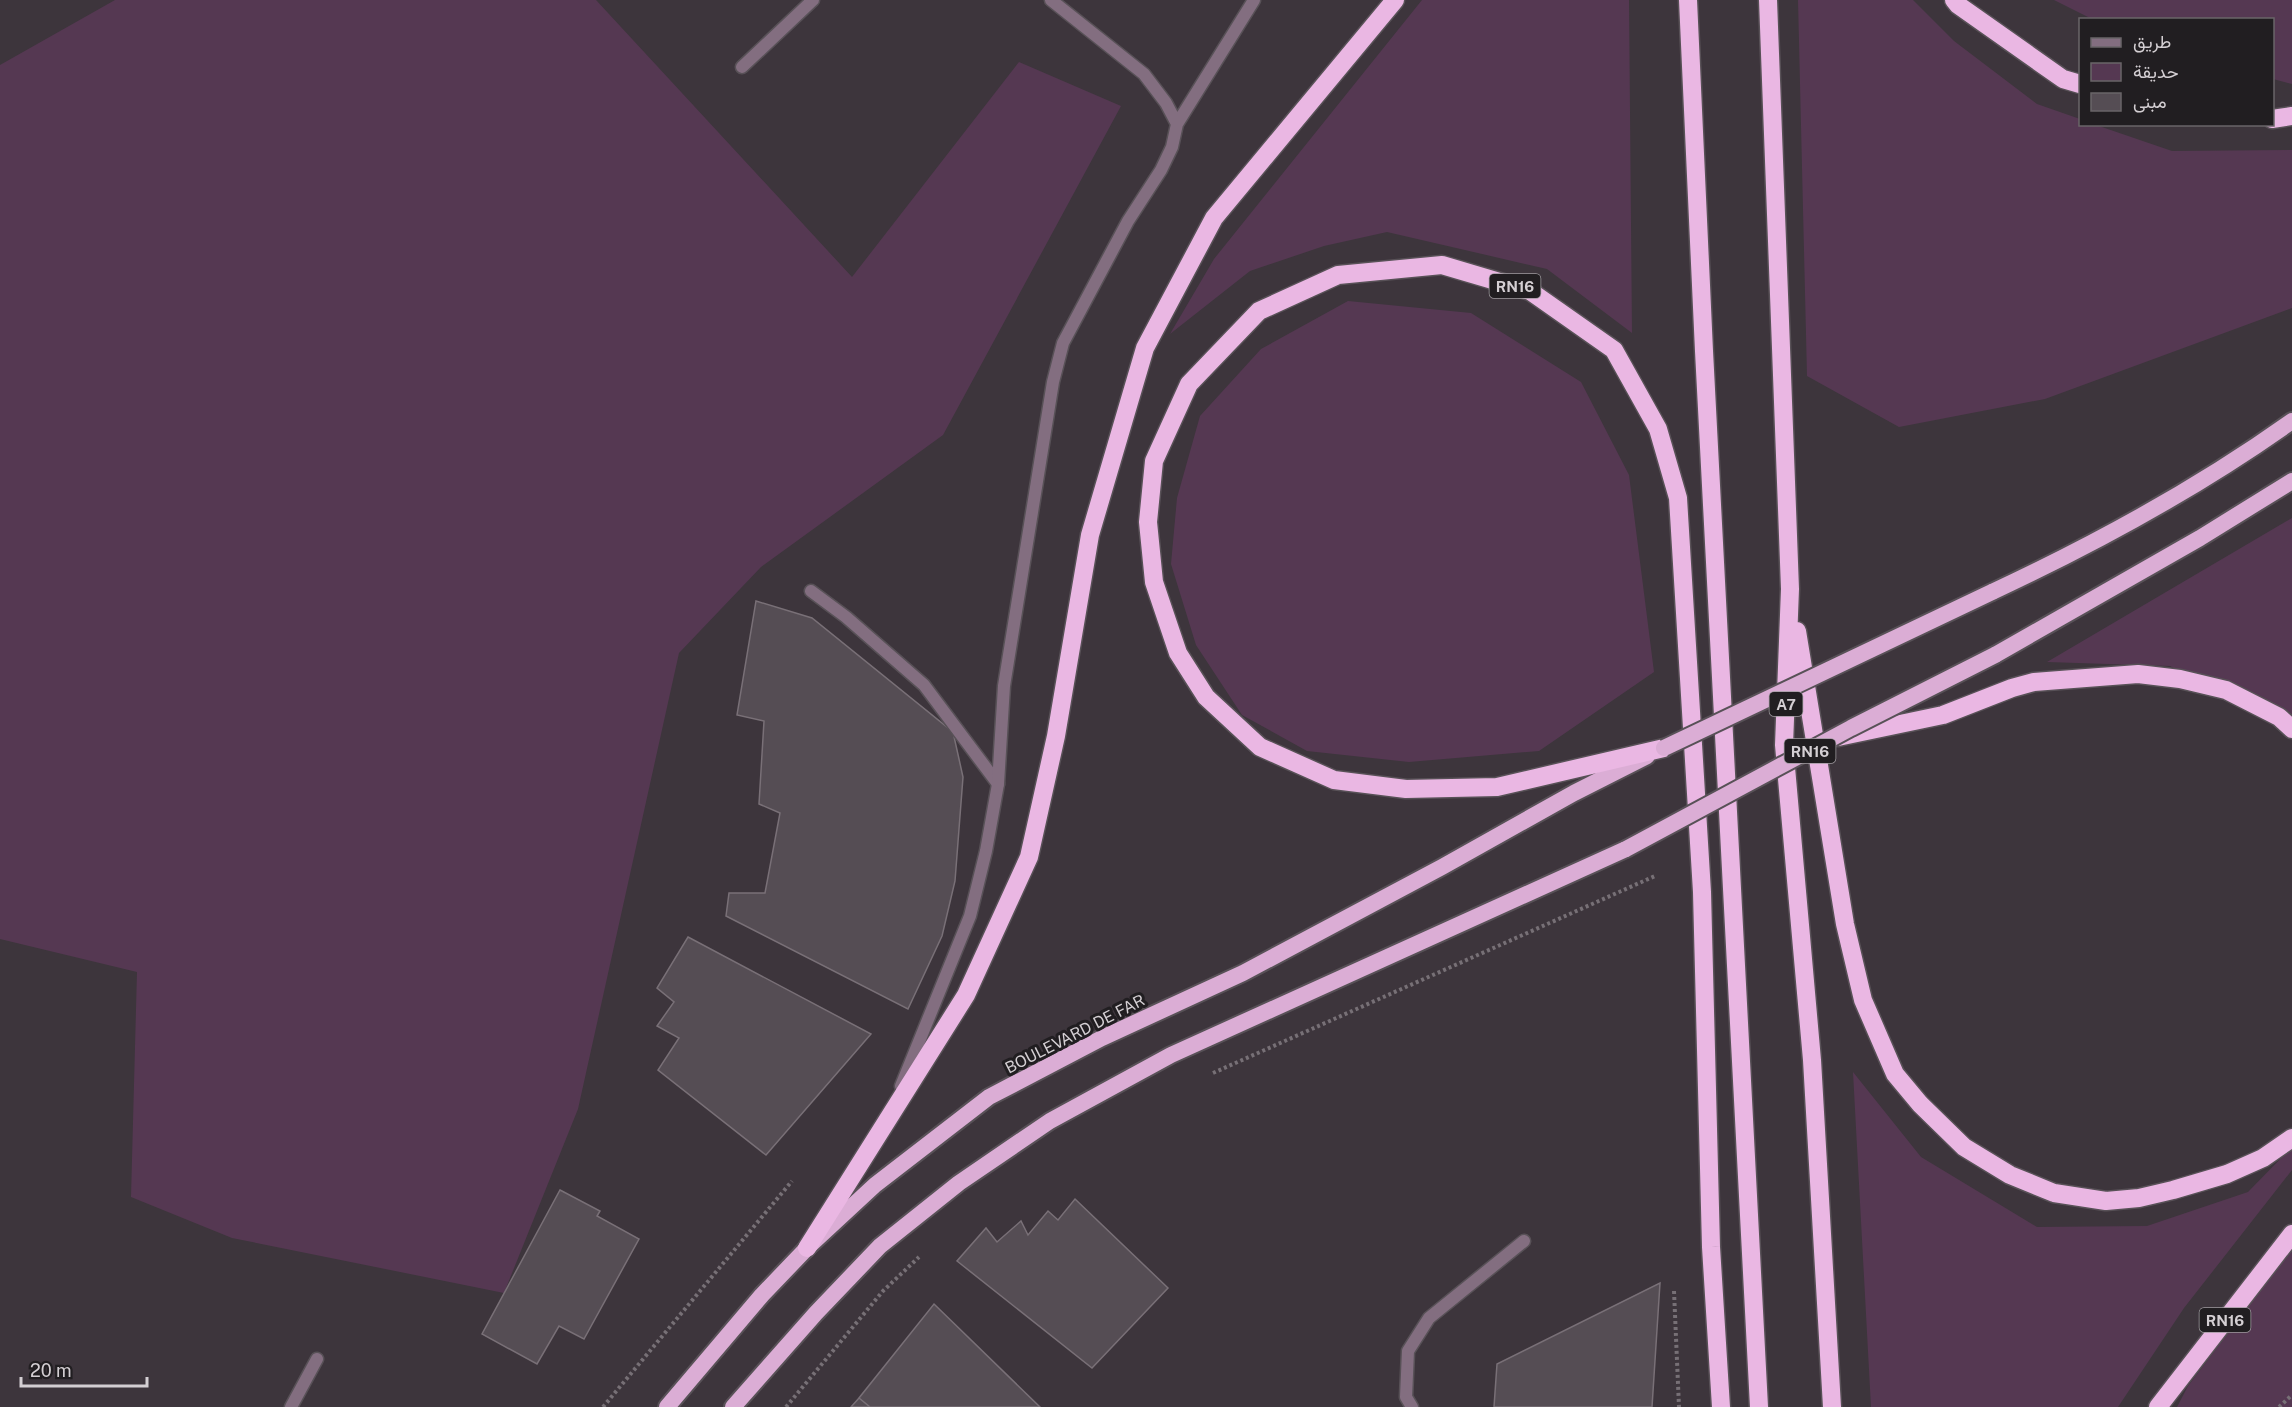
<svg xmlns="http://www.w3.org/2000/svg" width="2292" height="1407" font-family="'Public Sans',Vazirmatn,sans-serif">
<rect width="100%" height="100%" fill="#3d353c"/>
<path fill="#553852" d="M 115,0 L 596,0 L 852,277 L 1019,62 L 1121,106 L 943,435 L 761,567 L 679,653 L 578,1109 L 504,1293 L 232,1238 L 131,1197 L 137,972 L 0,939 L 0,65 Z
M 1422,0 L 1629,0 L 1632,333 L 1547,269 L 1387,232 L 1324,246 L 1250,271 L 1170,334 L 1214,259 Z
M 1798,0 L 1913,0 L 1954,41 L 2037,104 L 2080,119 L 2080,124 L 2096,125 L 2172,151 L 2292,150 L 2292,308 L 2045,399 L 1899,427 L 1807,376 Z
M 2054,0 L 2292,0 L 2292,84 L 2273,79 L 2272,20 L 2092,19 Z
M 1348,301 L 1471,313 L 1581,382 L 1629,475 L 1654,672 L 1539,751 L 1409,762 L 1307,751 L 1242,715 L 1196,645 L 1171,564 L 1177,498 L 1200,416 L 1261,349 Z
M 2292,518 L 2292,740 L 2282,726 L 2170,666 L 2047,662 Z
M 1853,1072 L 1921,1157 L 2037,1227 L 2147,1226 L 2248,1192 L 2292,1147 L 2292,1170 L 2184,1308 L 2118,1407 L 1871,1407 Z
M 2292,1249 L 2292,1407 L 2177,1407 L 2188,1386 Z"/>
<path fill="#554d54" stroke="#797077" stroke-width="1.5" d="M 756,601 L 812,618 L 953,732 L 963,777 L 955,881 L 942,936 L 908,1009 L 726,916 L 729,893 L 765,893 L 780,813 L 759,804 L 764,721 L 737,715 Z
M 688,937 L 871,1034 L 766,1155 L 658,1070 L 679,1038 L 657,1026 L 674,1002 L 657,988 Z
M 560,1190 L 600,1211 L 597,1216 L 639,1239 L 584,1339 L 559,1326 L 537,1364 L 482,1334 Z
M 1075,1199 L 1168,1288 L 1092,1368 L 957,1261 L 986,1228 L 997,1242 L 1021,1221 L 1028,1235 L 1048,1211 L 1058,1220 Z
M 1660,1283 L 1652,1407 L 1494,1407 L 1497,1364 Z
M 934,1304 L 1040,1407 L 870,1407 L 859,1398 Z
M 859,1398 L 870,1407 L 851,1407 Z"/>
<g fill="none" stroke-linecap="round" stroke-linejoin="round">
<defs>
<path id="service" d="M 811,591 L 846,617 L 924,685 L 998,784
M 1412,1407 L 1406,1397 L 1408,1351 L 1429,1318 L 1524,1241"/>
<path id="minor" d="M 742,67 L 813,0
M 1177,124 L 1254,0
M 901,1086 L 970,916 L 986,851 L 998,784 L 1004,686 L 1053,382 L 1063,343 L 1128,221 L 1161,170 L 1172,147 L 1177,124 L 1166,103 L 1144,74 L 1051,0
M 291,1407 L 317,1359"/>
<path id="trunk" d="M 1992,592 C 2097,543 2198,488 2292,421
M 1995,655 L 2200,538 L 2292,481
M 667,1407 L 762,1295 L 807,1248 L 875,1185 L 989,1097 L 1102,1038 L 1243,973 L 1442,867 L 1574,793 L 1647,756
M 733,1407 L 816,1313 L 880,1246 L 959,1183 L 1050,1121 L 1171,1055 L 1626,849"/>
<path id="motorway" d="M 1688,0 L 1704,351 L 1759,1407
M 1768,0 L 1790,589 L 1784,745 L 1812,1060 L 1832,1407
M 1954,0 L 1958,5 L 2063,79 L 2080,84
M 2272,119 L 2292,116
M 1797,631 L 1845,924 L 1863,1000 L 1895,1074 L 1920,1104 L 1964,1147 L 2010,1175 L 2054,1193 L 2106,1201 L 2139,1198 L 2173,1190 L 2227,1174 L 2263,1158 L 2292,1138
M 1838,737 L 1943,715 L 2012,688 L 2034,682 L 2138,674 L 2180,679 L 2226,690 L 2279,717 L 2292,729
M 1664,748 L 1497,787 L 1406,789 L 1334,780 L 1260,747 L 1206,697 L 1178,653 L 1154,582 L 1148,522 L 1154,461 L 1189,384 L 1259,311 L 1338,275 L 1442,265 L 1530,291 L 1614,350 L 1658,429 L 1678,498 L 1702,892 L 1711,1247 L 1721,1407
M 807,1248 L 966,995 L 1029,857 L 1056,736 L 1090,535 L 1145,348 L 1214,218 L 1395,0
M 2158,1407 L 2292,1234"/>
</defs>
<use href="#service" stroke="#585157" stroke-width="15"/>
<use href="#minor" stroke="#585157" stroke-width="15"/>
<use href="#trunk" stroke="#585157" stroke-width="20"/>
<use href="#motorway" stroke="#585157" stroke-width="21"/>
<path stroke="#777076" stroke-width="4" stroke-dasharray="3 3" stroke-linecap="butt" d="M 1213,1073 L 1655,876
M 1674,1291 L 1679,1407
M 603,1407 L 792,1181
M 786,1407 L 883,1291 L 919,1257
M 2279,1407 L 2292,1395"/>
<use href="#service" stroke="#836e80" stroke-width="12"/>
<use href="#minor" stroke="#836e80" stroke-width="12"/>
<use href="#trunk" stroke="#dbadd5" stroke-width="16"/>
<use href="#motorway" stroke="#eab7e3" stroke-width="18"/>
<defs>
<path id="trunk-bridge" d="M 1664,748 L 1992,592
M 1626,849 L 1851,728 L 1995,655"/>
</defs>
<use href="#trunk-bridge" stroke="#585157" stroke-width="20" stroke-linecap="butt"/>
<use href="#trunk-bridge" stroke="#dbadd5" stroke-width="16"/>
</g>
<g text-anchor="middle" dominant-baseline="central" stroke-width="6" stroke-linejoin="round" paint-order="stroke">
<g fill="#211e21" stroke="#9e9a9e" stroke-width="1.5">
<rect x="1489.5" y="274" width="51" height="24" rx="4.5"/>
<rect x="1769.5" y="692" width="33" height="24" rx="4.5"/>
<rect x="1784.5" y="739" width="51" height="24" rx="4.5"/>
<rect x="2199.5" y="1308" width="51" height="24" rx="4.5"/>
</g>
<g font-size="15" font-weight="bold" fill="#d4cfd3">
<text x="1515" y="286">RN16</text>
<text x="1786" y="704">A7</text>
<text x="1810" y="751">RN16</text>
<text x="2225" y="1320">RN16</text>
</g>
<g font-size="16" fill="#d4cfd3" stroke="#211e21">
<text transform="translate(1075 1034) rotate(-27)">BOULEVARD DE FAR</text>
</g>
</g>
<rect x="2079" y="18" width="195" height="108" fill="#211e21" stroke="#696568" stroke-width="1.5"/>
<rect x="2091" y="38" width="30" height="9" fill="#836e80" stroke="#696568" stroke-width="1.5"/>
<text x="2133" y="48" font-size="18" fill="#d4cfd3">طريق</text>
<rect x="2091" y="63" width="30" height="18" fill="#553852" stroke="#696568" stroke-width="1.5"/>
<text x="2133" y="78" font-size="18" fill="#d4cfd3">حديقة</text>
<rect x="2091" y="93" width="30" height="18" fill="#554d54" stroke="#696568" stroke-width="1.5"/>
<text x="2133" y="108" font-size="18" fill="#d4cfd3">مبنى</text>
<path d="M21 1377v9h126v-9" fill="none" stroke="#d4cfd3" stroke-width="3"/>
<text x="30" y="1377" font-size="18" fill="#d4cfd3" stroke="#211e21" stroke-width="4.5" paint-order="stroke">20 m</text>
</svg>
